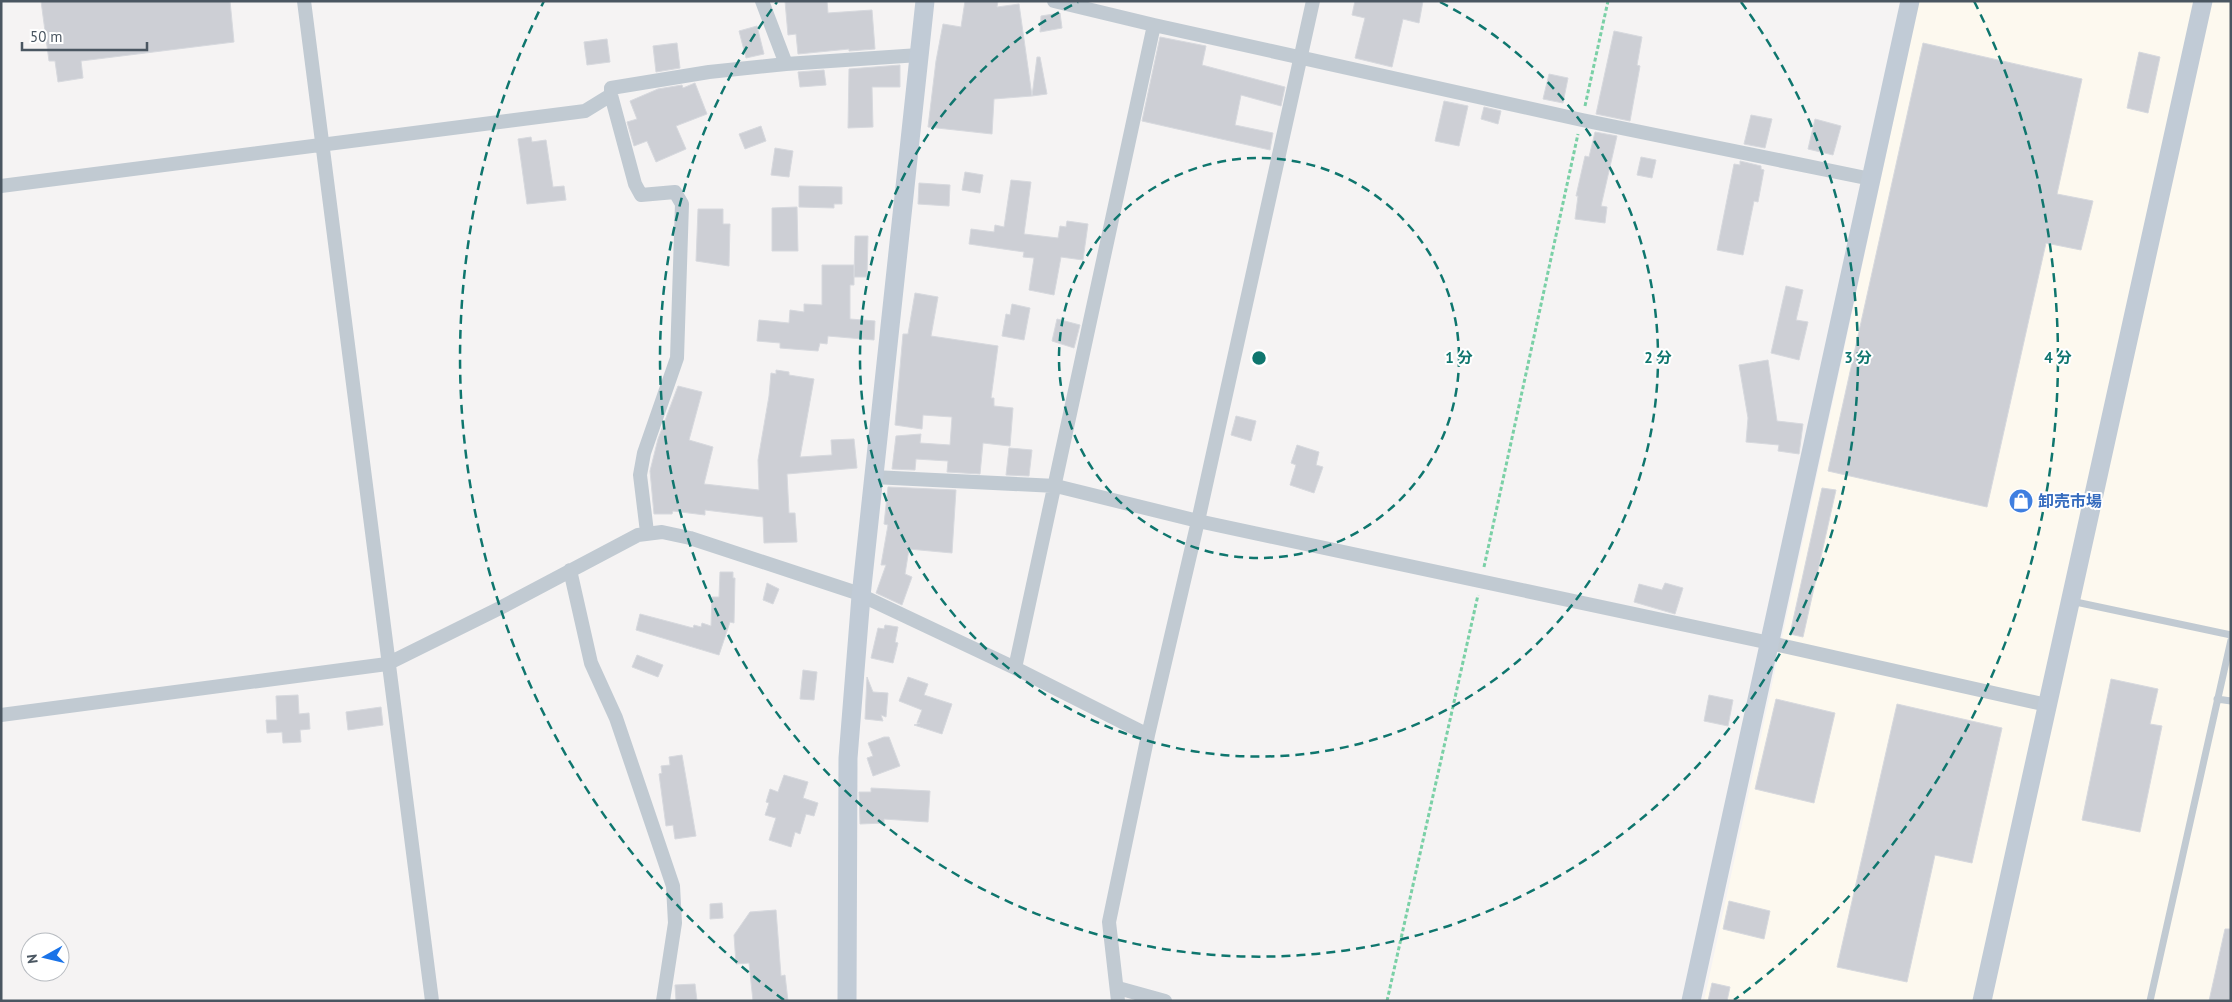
<svg xmlns="http://www.w3.org/2000/svg" width="2232" height="1002" font-family="'PT Sans','Noto Sans JP',sans-serif">
<rect width="100%" height="100%" fill="#f5f3f3"/>
<path fill="#fdf9ef" d="M 1919,1 L 2231,1 L 2231,1001 L 1704,1001 Z"/>
<path fill="#cdcfd5" stroke="#d7d9de" d="M 41,1 L 230,1 L 234,42 L 81,61 L 83,78 L 58,82 L 55,61 L 49,61 Z
M 785,1 L 827,1 L 828,13 L 872,10 L 875,49 L 849,51 L 849,49 L 798,54 L 796,34 L 788,35 Z
M 965,1 L 998,1 L 997,7 L 1019,4 L 1032,96 L 994,99 L 992,134 L 928,127 L 936,61 L 943,24 L 961,27 Z
M 1355,1 L 1423,1 L 1419,23 L 1403,19 L 1392,67 L 1355,58 L 1365,18 L 1352,15 Z
M 1060,13 L 1062,28 L 1040,32 L 1041,16 Z
M 757,26 L 764,54 L 746,58 L 739,31 Z
M 1614,31 L 1642,37 L 1637,65 L 1640,66 L 1630,121 L 1596,114 Z
M 1160,37 L 1206,46 L 1202,65 L 1285,87 L 1281,106 L 1241,95 L 1235,125 L 1273,133 L 1270,150 L 1142,121 Z
M 607,39 L 610,62 L 587,65 L 584,42 Z
M 677,43 L 680,68 L 656,72 L 653,46 Z
M 1923,43 L 2082,79 L 2057,194 L 2093,201 L 2081,250 L 2046,243 L 1987,507 L 1828,471 Z
M 2139,52 L 2160,57 L 2148,113 L 2127,108 Z
M 1037,57 L 1040,57 L 1047,94 L 1032,96 Z
M 900,65 L 900,87 L 872,87 L 873,127 L 848,128 L 849,69 Z
M 824,70 L 826,85 L 800,87 L 798,72 Z
M 1549,74 L 1568,78 L 1563,103 L 1543,99 Z
M 695,83 L 707,114 L 676,126 L 686,149 L 656,162 L 647,141 L 634,146 L 627,122 L 637,119 L 630,101 L 658,89 L 682,85 L 683,88 Z
M 1444,101 L 1468,106 L 1459,146 L 1435,141 Z
M 1484,107 L 1501,111 L 1498,124 L 1481,119 Z
M 1751,115 L 1772,119 L 1765,148 L 1744,144 Z
M 1815,119 L 1841,126 L 1833,155 L 1808,149 Z
M 761,126 L 766,141 L 745,149 L 739,134 Z
M 1595,132 L 1617,136 L 1601,206 L 1607,207 L 1605,223 L 1575,219 L 1578,196 L 1576,196 L 1585,156 L 1589,157 Z
M 531,137 L 532,142 L 546,140 L 553,187 L 564,186 L 566,200 L 527,204 L 518,139 Z
M 775,148 L 793,151 L 789,177 L 771,175 Z
M 1641,157 L 1656,160 L 1652,178 L 1637,175 Z
M 1740,161 L 1761,166 L 1761,169 L 1764,170 L 1758,202 L 1754,201 L 1743,255 L 1717,250 L 1734,164 L 1740,165 Z
M 965,172 L 983,175 L 980,193 L 962,190 Z
M 1011,180 L 1031,182 L 1024,234 L 1058,238 L 1060,226 L 1066,227 L 1067,221 L 1088,224 L 1083,260 L 1061,257 L 1054,295 L 1029,290 L 1034,258 L 1023,257 L 1024,252 L 969,244 L 971,229 L 994,232 L 995,225 L 1004,227 Z
M 919,183 L 950,185 L 949,206 L 918,204 Z
M 799,186 L 842,187 L 842,204 L 834,204 L 834,208 L 799,207 Z
M 797,207 L 798,251 L 772,251 L 772,208 Z
M 698,209 L 723,209 L 723,224 L 730,224 L 729,266 L 696,261 Z
M 855,236 L 868,236 L 867,277 L 854,277 Z
M 822,265 L 854,265 L 854,285 L 850,285 L 850,319 L 875,321 L 874,340 L 828,336 L 827,344 L 820,343 L 818,351 L 780,348 L 780,343 L 757,341 L 759,320 L 789,323 L 790,310 L 804,312 L 804,304 L 822,305 Z
M 1786,286 L 1803,290 L 1796,320 L 1808,322 L 1799,360 L 1771,353 Z
M 915,293 L 938,297 L 931,336 L 998,346 L 991,398 L 994,398 L 994,406 L 1013,408 L 1010,446 L 983,443 L 980,474 L 947,472 L 948,461 L 916,459 L 915,470 L 892,469 L 896,436 L 921,434 L 920,443 L 950,445 L 952,417 L 923,415 L 922,429 L 895,425 L 903,334 L 908,334 Z
M 1012,304 L 1030,308 L 1024,340 L 1002,336 L 1006,314 L 1010,315 Z
M 1057,319 L 1080,325 L 1074,348 L 1052,341 Z
M 1768,360 L 1777,421 L 1803,424 L 1799,454 L 1778,451 L 1779,445 L 1746,442 L 1748,418 L 1739,365 Z
M 776,370 L 789,372 L 789,375 L 814,379 L 800,457 L 832,455 L 831,440 L 854,439 L 857,468 L 787,474 L 789,513 L 795,513 L 797,542 L 764,543 L 763,517 L 705,510 L 705,515 L 673,511 L 672,514 L 654,514 L 650,471 L 658,439 L 678,386 L 702,392 L 689,440 L 713,447 L 704,484 L 759,490 L 758,460 L 769,396 L 771,373 L 776,374 Z
M 1236,416 L 1256,421 L 1251,441 L 1231,435 Z
M 1297,445 L 1319,452 L 1316,465 L 1323,467 L 1314,493 L 1290,485 L 1296,465 L 1291,463 Z
M 1009,448 L 1032,450 L 1029,476 L 1006,475 Z
M 888,487 L 956,490 L 952,553 L 909,549 L 905,574 L 912,577 L 902,605 L 876,593 L 886,565 L 881,565 L 888,525 L 884,524 Z
M 1822,488 L 1836,490 L 1803,637 L 1790,634 Z
M 720,572 L 733,572 L 733,578 L 735,578 L 734,623 L 730,622 L 719,655 L 636,630 L 640,614 L 693,628 L 694,625 L 701,627 L 702,623 L 711,626 L 712,597 L 719,597 Z
M 767,583 L 779,589 L 773,604 L 763,600 Z
M 1665,583 L 1683,588 L 1675,614 L 1634,602 L 1639,584 L 1662,590 Z
M 885,625 L 898,627 L 895,642 L 898,643 L 893,663 L 871,658 L 878,628 L 884,629 Z
M 637,655 L 663,665 L 658,677 L 632,667 Z
M 803,670 L 817,672 L 814,700 L 800,699 Z
M 867,677 L 873,692 L 888,693 L 886,717 L 881,715 L 883,721 L 865,719 Z
M 908,677 L 928,684 L 924,695 L 952,704 L 942,734 L 914,725 L 920,723 L 917,723 L 922,710 L 899,701 Z
M 2111,679 L 2158,689 L 2150,724 L 2162,726 L 2140,832 L 2082,820 Z
M 298,695 L 299,714 L 309,713 L 310,729 L 300,730 L 301,742 L 283,743 L 282,732 L 267,733 L 266,720 L 277,720 L 276,696 Z
M 1709,695 L 1733,700 L 1728,726 L 1704,721 Z
M 1776,699 L 1835,713 L 1814,803 L 1755,789 Z
M 1897,704 L 2002,728 L 1972,863 L 1935,855 L 1907,982 L 1837,967 Z
M 381,707 L 383,725 L 348,730 L 346,712 Z
M 884,737 L 889,737 L 900,766 L 873,776 L 867,758 L 873,756 L 868,743 Z
M 682,755 L 696,836 L 675,839 L 673,825 L 666,826 L 659,774 L 662,773 L 661,766 L 670,765 L 669,757 Z
M 784,775 L 808,782 L 803,798 L 818,803 L 814,816 L 806,814 L 800,834 L 795,832 L 791,847 L 769,840 L 776,818 L 765,815 L 769,803 L 766,802 L 770,789 L 778,792 Z
M 871,788 L 930,791 L 928,822 L 884,819 L 884,823 L 860,824 L 859,792 L 871,792 Z
M 1729,901 L 1770,911 L 1764,939 L 1723,929 Z
M 722,903 L 723,918 L 710,919 L 710,904 Z
M 776,910 L 781,976 L 785,975 L 788,1001 L 753,1001 L 749,963 L 736,964 L 734,935 L 750,912 Z
M 2225,929 L 2231,929 L 2231,1001 L 2209,1001 Z
M 1712,983 L 1730,987 L 1727,1001 L 1708,1001 Z
M 695,984 L 697,1001 L 676,1001 L 675,985 Z"/>
<g fill="none" stroke-linecap="round" stroke-linejoin="round">
<path stroke="#7ad0a6" stroke-width="3" stroke-dasharray="4 2.5" stroke-linecap="butt" d="M 1585,106 L 1608,1
M 1484,567 L 1578,134
M 1387,1001 L 1478,595"/>
<path stroke="#c1cad2" stroke-width="7" d="M 2071,601 L 2231,635
M 2217,699 L 2231,701
M 2150,1001 L 2231,640"/>
<path stroke="#c1cad2" stroke-width="14" d="M 304,1 L 432,1001
M 762,1 L 786,64
M 1054,1 L 1154,25 L 1582,120 L 1871,179
M 1,186 L 585,111 L 611,95
M 873,477 L 1056,486 L 1198,521 L 1770,643 L 2047,705
M 647,532 L 640,475 L 644,453 L 677,358 L 682,204 L 675,192 L 641,195 L 635,184 L 611,95 L 611,88 L 709,72 L 786,64 L 919,55
M 570,570 L 591,663 L 616,718 L 673,886 L 675,923 L 663,1001
M 1015,668 L 1154,25
M 1,715 L 387,664 L 500,608 L 638,535 L 662,532 L 690,538 L 854,592 L 1015,668 L 1148,735
M 1118,988 L 1165,1001
M 1118,1001 L 1109,922 L 1148,735 L 1198,521 L 1313,1"/>
<path stroke="#c1cbd6" stroke-width="19" d="M 847,1001 L 848,758 L 861,596 L 925,1
M 1691,1001 L 1910,1
M 1982,1001 L 2203,1"/>
</g>
<g fill="none" stroke="#0f766e" stroke-width="2.5" stroke-dasharray="9 6">
<circle cx="1259" cy="358" r="200"/>
<path d="M1440 2A399 399 0 1 1 1078 2"/>
<path d="M1741 2A599 599 0 1 1 777 2"/>
<path d="M784 1000A799 799 0 0 1 544 1M1974 1A799 799 0 0 1 1734 1000"/>
</g>
<defs>
<symbol id="shop-disc" viewBox="-11 -11 22 22"><circle r="9.5" fill="#3f7fe0" stroke="#fff"/><path d="M-5-2.5h2.3a2.7 3.5 0 0 1 5.4 0H5L5.5 6h-11ZM-1.5-2.5h3a1.5 2.3 0 0 0-3 0Z" fill="#fff"/></symbol>
</defs>
<g fill-rule="evenodd">
<use href="#shop-disc" x="2007" y="487" width="28" height="28"/>
</g>
<g text-anchor="middle" dominant-baseline="central" stroke-width="4" stroke-linejoin="round" paint-order="stroke">
<g font-size="16" font-weight="bold" fill="#366cbe" stroke="#fff" text-anchor="start">
<text x="2038" y="501">卸売市場</text>
</g>
</g>
<circle cx="1259" cy="358" r="8" fill="#0f766e" stroke="#fff" stroke-width="2.5"/>
<g font-size="15" text-anchor="middle" font-weight="bold" fill="#0f766e" stroke="#fff" stroke-width="4" stroke-linejoin="round" paint-order="stroke">
<text x="1459" y="363">1 分</text>
<text x="1658" y="363">2 分</text>
<text x="1858" y="363">3 分</text>
<text x="2058" y="363">4 分</text>
</g>
<rect width="2232" height="1002" fill="none" stroke="#4a5661" stroke-width="5"/>
<g transform="translate(45 957) rotate(262)"><circle r="24" fill="#ffffff" stroke="#b7bbc0"/>
<path d="M0-4L9 19L0 12L-9 19Z" fill="#1a73e8"/>
<text y="-8" font-size="14" font-weight="bold" text-anchor="middle" fill="#4a5661">N</text>
</g>
<path d="M22 42v8h125v-8" fill="none" stroke="#4a5661" stroke-width="2.5"/>
<text x="30" y="42" font-size="15" fill="#4a5661" stroke="#ffffff" stroke-width="4" paint-order="stroke">50 m</text>
</svg>
